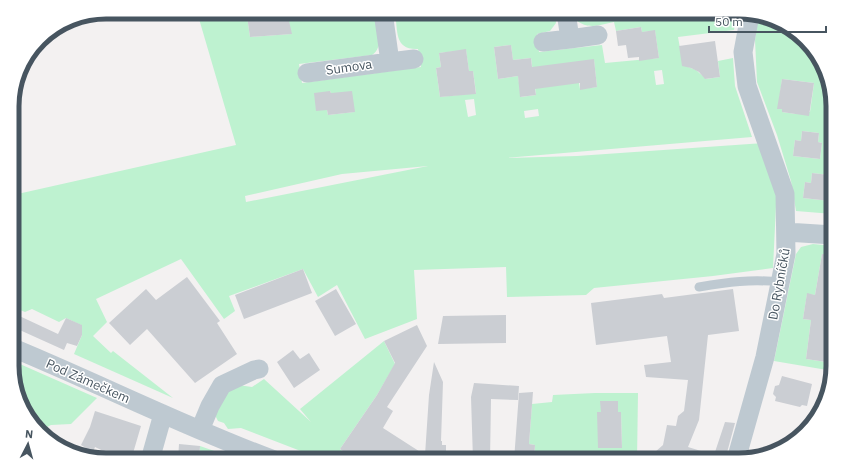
<svg xmlns="http://www.w3.org/2000/svg" width="845" height="472" font-family="'IBM Plex Sans',sans-serif">
<rect width="100%" height="100%" fill="#f3f1f1"/>
<path fill="#bef2d0" fill-rule="evenodd" d="M 197,12 L 280,12 L 247,16 L 250,37 L 291,34 L 287,12 L 376,12 C 378,25 385,47 372,55 L 299,64 L 302,83 L 421,67 L 418,49 C 394,50 398,31 395,12 L 555,12 L 556,23 L 550,31 L 537,34 L 539,52 L 602,45 L 605,63 L 659,58 L 655,31 L 642,32 L 641,27 L 616,31 L 614,22 C 600,25 588,30 576,20 L 575,12 L 591,12 L 592,16 L 619,12 L 737,12 L 734,30 L 678,37 L 683,65 L 696,70 L 706,79 L 720,77 L 718,61 L 733,58 L 735,86 L 752,137 L 506,158 L 577,156 L 765,143 L 777,185 L 773,268 L 713,276 L 594,288 L 586,295 L 507,297 L 506,267 L 414,270 L 417,319 L 365,339 L 337,285 L 318,297 L 303,269 L 229,296 L 235,311 L 224,319 L 181,259 L 96,299 L 107,322 L 93,336 L 111,353 L 113,351 L 173,398 L 74,354 L 82,335 L 81,325 L 66,318 L 59,322 L 32,309 L 25,312 L 15,308 L 13,308 L 13,195 L 236,145 ZM 511,45 L 513,60 L 531,58 L 536,95 L 521,97 L 518,76 L 498,79 L 494,47 ZM 466,50 L 469,71 L 473,71 L 476,93 L 440,97 L 436,68 L 441,67 L 439,53 ZM 594,60 L 597,87 L 580,89 L 579,83 ZM 662,70 L 664,84 L 656,85 L 654,71 ZM 330,91 L 331,93 L 354,112 L 328,115 L 327,110 ZM 474,99 L 476,115 L 468,117 L 465,100 ZM 538,109 L 539,116 L 525,118 L 524,111 ZM 428,166 L 246,202 L 245,196 L 342,174 Z
M 758,17 L 786,24 L 817,54 L 833,99 L 833,214 L 796,211 L 791,181 L 777,135 L 757,82 L 755,40 ZM 782,79 L 814,83 L 810,112 L 797,110 L 796,114 L 782,112 L 782,109 L 778,109 ZM 802,131 L 819,133 L 818,142 L 822,143 L 820,159 L 793,156 L 795,140 L 801,141 ZM 812,173 L 829,175 L 828,185 L 832,185 L 830,201 L 803,198 L 805,182 L 811,183 Z
M 813,244 L 833,246 L 833,255 L 822,254 L 815,295 L 807,294 L 803,319 L 811,320 L 806,359 L 833,363 L 833,371 L 774,361 L 796,254 L 801,247 Z
M 384,341 L 395,364 L 377,395 L 340,449 L 350,458 L 348,460 L 324,460 L 241,428 L 228,429 L 224,423 L 218,421 L 215,415 L 227,391 L 238,385 L 252,387 L 264,379 L 311,422 L 300,409 Z
M 13,361 L 97,398 L 71,424 L 51,425 L 45,428 L 38,428 L 28,419 L 13,378 Z
M 595,393 L 638,393 L 637,460 L 534,460 L 535,445 L 529,444 L 532,404 L 552,402 L 553,395 ZM 601,401 L 618,401 L 618,412 L 621,412 L 622,448 L 601,412 Z
M 200,446 L 240,460 L 199,460 Z"/>
<path fill="#cbced3" d="M 280,12 L 287,12 L 292,34 L 250,37 L 247,16 Z
M 641,27 L 642,32 L 655,30 L 659,58 L 639,61 L 639,57 L 628,58 L 626,45 L 618,46 L 616,31 Z
M 715,41 L 720,77 L 705,79 L 699,72 L 691,68 L 682,66 L 679,46 Z
M 511,45 L 513,60 L 531,58 L 532,67 L 594,59 L 597,87 L 580,90 L 580,83 L 535,89 L 536,95 L 520,97 L 518,76 L 498,79 L 494,47 Z
M 466,49 L 469,71 L 473,71 L 476,94 L 440,97 L 436,68 L 441,67 L 439,53 Z
M 782,79 L 814,83 L 809,116 L 782,112 L 782,109 L 777,109 Z
M 330,91 L 331,93 L 352,91 L 355,112 L 328,115 L 327,110 L 316,111 L 314,93 Z
M 802,131 L 819,133 L 818,142 L 822,143 L 820,159 L 793,156 L 795,140 L 801,141 Z
M 812,173 L 829,175 L 828,185 L 832,185 L 830,201 L 803,198 L 805,182 L 811,183 Z
M 822,254 L 833,255 L 833,363 L 806,359 L 811,320 L 803,319 L 807,293 L 815,295 Z
M 303,269 L 312,293 L 244,319 L 235,295 Z
M 187,277 L 220,321 L 217,323 L 237,354 L 195,383 L 147,329 L 130,345 L 109,323 L 146,289 L 156,300 Z
M 336,289 L 356,324 L 335,336 L 315,301 Z
M 733,289 L 739,331 L 708,335 L 699,420 L 688,447 L 714,455 L 725,422 L 735,423 L 725,460 L 646,460 L 663,445 L 667,425 L 676,426 L 678,416 L 684,411 L 688,380 L 646,377 L 644,365 L 671,362 L 667,336 L 596,345 L 591,303 L 662,294 L 664,298 Z
M 13,313 L 58,334 L 66,318 L 82,325 L 82,335 L 77,346 L 67,343 L 64,350 L 13,327 Z
M 506,315 L 506,343 L 438,344 L 443,316 Z
M 417,325 L 427,346 L 387,407 L 393,411 L 383,428 L 425,455 L 429,395 L 434,362 L 443,382 L 441,441 L 442,441 L 442,445 L 446,445 L 446,460 L 355,460 L 340,449 L 377,395 L 395,363 L 384,341 Z
M 293,350 L 300,359 L 309,353 L 320,370 L 294,388 L 277,362 Z
M 782,376 L 812,384 L 807,406 L 802,405 L 800,407 L 775,401 L 776,397 L 773,394 L 775,386 L 779,385 Z
M 474,383 L 519,386 L 518,400 L 491,399 L 490,460 L 473,460 L 471,397 Z
M 533,392 L 529,444 L 535,445 L 534,460 L 514,460 L 519,393 Z
M 600,401 L 618,401 L 618,412 L 621,412 L 622,448 L 598,448 L 597,412 L 601,412 Z
M 95,411 L 141,426 L 131,460 L 122,460 L 95,447 L 93,452 L 81,445 L 90,427 Z
M 179,444 L 200,446 L 199,460 L 178,460 Z"/>
<g fill="none" stroke-linecap="round" stroke-linejoin="round">
<path stroke="#bec9d1" stroke-width="9" d="M 699,287 C 728,282 751,279 781,282"/>
<path stroke="#bec9d1" stroke-width="19" d="M 570,39 L 598,35
M 543,42 L 570,39 L 566,12
M 390,62 L 414,59
M 307,73 L 390,62 L 383,12
M 786,232 L 833,235
M 13,348 C 100,384 185,427 274,460
M 200,430 L 210,406 L 222,385 L 254,370 L 259,369
M 150,460 L 163,414
M 736,460 L 765,357 L 786,254 L 785,194 L 747,86 L 743,52 L 750,15"/>
</g>
<g text-anchor="middle" dominant-baseline="central" stroke-width="3" stroke-linejoin="round" paint-order="stroke">
<g font-size="13" fill="#475560" stroke="#fff">
<text transform="translate(349 67) rotate(-8)">Sumova</text>
<text transform="translate(779 284) rotate(-80)">Do Rybníčků</text>
<text transform="translate(88 381) rotate(24)">Pod Zámečkem</text>
</g>
</g>
<path d="M0 0H845V472H0ZM106 19H739A87 87 0 0 1 826 106V366A87 87 0 0 1 739 453H106A87 87 0 0 1 19 366V106A87 87 0 0 1 106 19Z" fill="#fff" fill-rule="evenodd"/>
<path fill="none" stroke="#475560" stroke-width="5" d="M106 19H739A87 87 0 0 1 826 106V366A87 87 0 0 1 739 453H106A87 87 0 0 1 19 366V106A87 87 0 0 1 106 19Z"/>
<g transform="translate(28 444) rotate(6)" stroke="#ffffff" stroke-width="3" paint-order="stroke">
<path d="M0-3L7 15L0 10L-7 15Z" fill="#475560"/>
<text y="-6" font-size="11" font-weight="bold" text-anchor="middle" fill="#475560">N</text>
</g>
<path d="M709 26v6h117v-6" fill="none" stroke="#475560" stroke-width="2"/>
<text x="715" y="26" font-size="12" fill="#475560" stroke="#ffffff" stroke-width="3" paint-order="stroke">50 m</text>
</svg>
